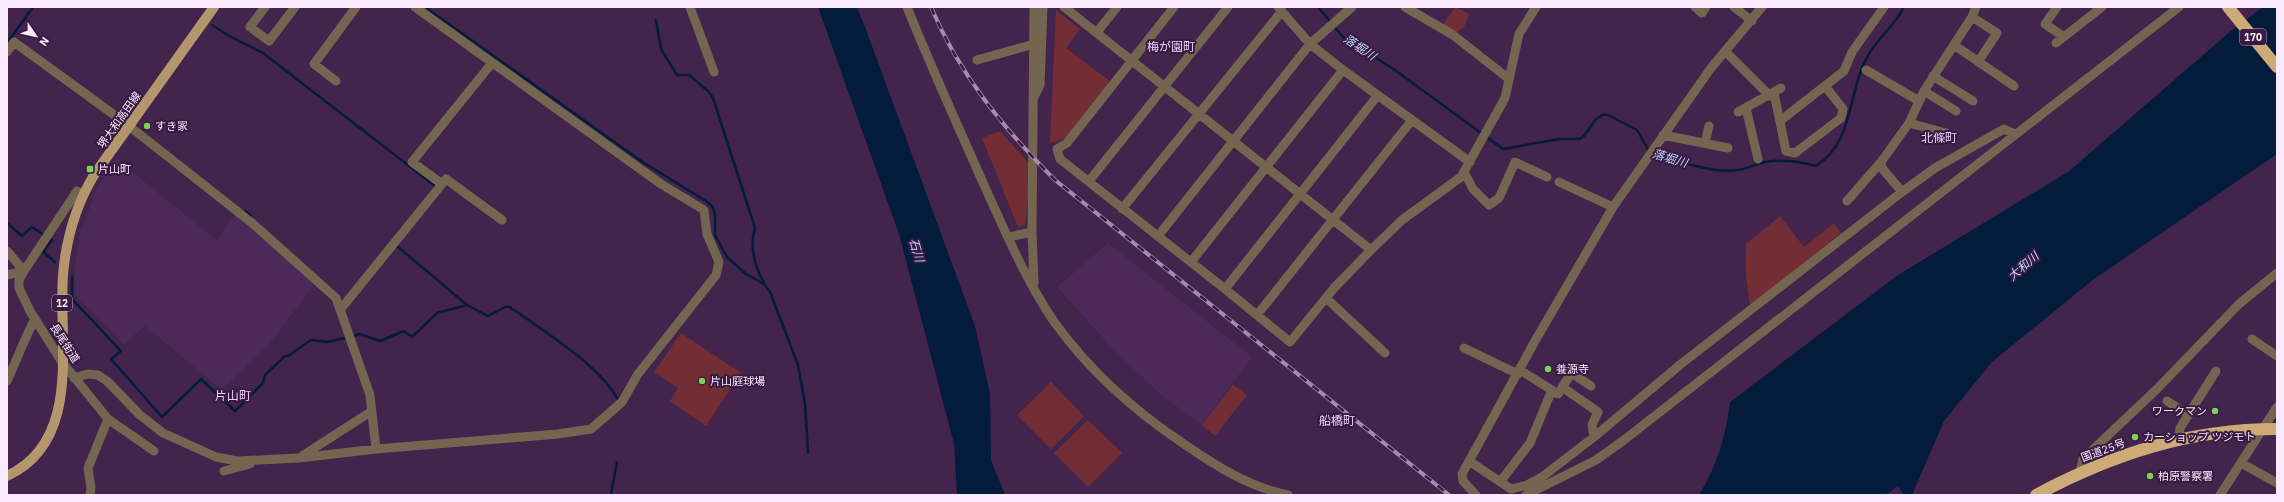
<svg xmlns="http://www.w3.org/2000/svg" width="2284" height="502" font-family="'IBM Plex Sans','Noto Sans JP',sans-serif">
<rect width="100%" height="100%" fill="#42244d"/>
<path fill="#4c2959" d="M 116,159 L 217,240 L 235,214 L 315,284 L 270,343 L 222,390 L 145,326 L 124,344 L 75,295 L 75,263 L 80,233 L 97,188 Z
M 1108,243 L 1252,357 L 1202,425 L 1161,395 L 1113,349 L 1057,287 Z"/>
<path fill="#732e35" d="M 1455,7 L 1469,14 L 1464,27 L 1455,34 L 1443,25 Z
M 1056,10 L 1080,29 L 1066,48 L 1111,82 L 1066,138 L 1055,142 L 1050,142 Z
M 1000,131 L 1032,167 L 1025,225 L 1018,227 L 982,138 Z
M 1780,216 L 1804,247 L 1834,223 L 1841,233 L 1750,306 L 1746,276 L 1746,244 Z
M 681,333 L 741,373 L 706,426 L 670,401 L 678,388 L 654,372 Z
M 1051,382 L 1084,416 L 1051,449 L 1017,415 Z
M 1233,385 L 1247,395 L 1215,436 L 1202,425 Z
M 1088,420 L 1122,453 L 1088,487 L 1054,453 Z"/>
<path fill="#031c3c" d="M 818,7 L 857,7 L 865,27 L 975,326 L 990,394 L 991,460 L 1005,495 L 957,495 L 954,444 L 899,234 Z
M 2263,7 L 2277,7 L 2277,154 L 2094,279 L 1992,362 L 1944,421 L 1912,495 L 1904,495 L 1898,486 L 1886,495 L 1699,495 C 1717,466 1726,435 1730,402 L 1898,275 L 2068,172 L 2232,30 Z"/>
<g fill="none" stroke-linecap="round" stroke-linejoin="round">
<path stroke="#031c3c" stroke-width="2.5" d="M 425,7 L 644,163 L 706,201 L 712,206 L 715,214 L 715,235 L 727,257 L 746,274 L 764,284 L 770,292 L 798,365 L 805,404 L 808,452
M 1318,7 L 1343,37 L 1392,68 L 1503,149 L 1560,139 L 1579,139 L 1584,136 L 1596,119 L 1602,115 L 1608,115 L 1637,130 L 1649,151
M 656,20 L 661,49 L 677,75 L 689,75 L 708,91 L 713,98 L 755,228 C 749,246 755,267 764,283
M 212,25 L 229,36 L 263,53 L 435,186
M 7,43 L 33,7
M 1653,153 C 1677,161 1714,174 1738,170 C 1747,169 1756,164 1765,162 C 1783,159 1798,161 1816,166 C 1855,142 1847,90 1869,54 C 1879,37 1895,25 1904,7
M 245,211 L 251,216
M 7,223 L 22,236 L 32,227 L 44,235
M 52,240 L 43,252 L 55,262
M 398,244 L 397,246 L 467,305 L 488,316 L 505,307 L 510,307 C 542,330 600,365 618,400
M 72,277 L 72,299 L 121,351 L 111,359 L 162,417 L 201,379 L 235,411 L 263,383 L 265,375 L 285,356 L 288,356 L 311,340 L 328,342 L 345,338
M 352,337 L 359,334 L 380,341 L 404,331 L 412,337 L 437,313 L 467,305
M 611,495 L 617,462"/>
<path stroke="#746551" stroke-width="9" d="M 265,7 L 250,27 L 269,41 L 295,7
M 690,7 L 714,72
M 907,7 C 931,67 958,126 984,185 C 1005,231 1026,281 1055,323 C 1089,370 1136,412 1184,444 C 1216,466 1249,487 1288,495
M 1064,7 L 1371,250
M 1174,7 L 1067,143 L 1057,149 L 1060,159 L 1225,289 L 1290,342 L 1334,288 L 1371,250 L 1402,220 L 1461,177 L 1505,98 L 1519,34 L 1536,7
M 1278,7 L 1310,44 L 1343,70 L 1470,162
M 1405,7 L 1453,35 L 1509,79
M 1695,7 L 1702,13 L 1706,7
M 1734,7 L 1752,21
M 2057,7 L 2045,24 L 2064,37
M 1972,17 L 1997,33 L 1978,62
M 1097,32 L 1117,7
M 2056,43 L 2102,7
M 1954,45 L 2014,86
M 7,52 L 14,42 L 124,122 L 252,223 L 336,298 L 370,395 L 376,449
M 1726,52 L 1770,96
M 977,60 L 1034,44
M 492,63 L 412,162 L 442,184 L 446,179 L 502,220
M 1866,70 L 1919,101
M 1933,76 L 1973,101
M 336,81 L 314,64 L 356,7
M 1924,91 L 1956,111
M 1774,93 L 1786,151 L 1795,153 L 1841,118 L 1843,109 L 1825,86
M 1034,97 L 1040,85 L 1043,7
M 1746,108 L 1758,159
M 1738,112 L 1781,88
M 1780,121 L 1844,71 L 1852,52 L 1884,7
M 1909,123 L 1946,133
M 1663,135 L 1728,148
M 1705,143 L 1709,126
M 1464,172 L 1473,189 L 1489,205 L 1499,198 L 1515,162 L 1547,177
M 1089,181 L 1228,7
M 1559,182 L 1613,207
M 1902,192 L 1882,168 L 1881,162 L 1909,123 L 1924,91 L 1972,17 L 1976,7
M 84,193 L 77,191 L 24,271 L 19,280 L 19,288 L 30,311 L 62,362 L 108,419 L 88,468 L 91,488 L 90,495
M 1847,201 L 1881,162
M 1122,209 L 1282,11
M 1158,236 L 1310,44 L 1352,7
M 1009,237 L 1032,232
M 7,251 L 24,271
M 1191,262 L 1343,70
M 7,275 L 24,271
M 1034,283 L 1032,232 L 1034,7
M 1225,289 L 1378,95
M 1326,298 L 1385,353
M 340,310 L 442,184
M 1257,315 L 1412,120
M 2252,339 L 2277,356
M 1464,348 L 1518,374
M 1520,370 L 1558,394 L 1570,375 L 1573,374 L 1591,386
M 74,378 L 88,374 L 98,375 L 107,381 L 140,415 L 163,433 L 216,457 L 237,461 L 299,458 L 376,449 L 558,434 L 591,429 L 622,402 L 638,374 L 716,275 L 719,262 L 707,234 L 704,210 L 661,184 L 415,7
M 7,381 C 17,360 24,339 35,319
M 1562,387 L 1598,412 L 1592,425 L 1594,437
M 2167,401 L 2189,415
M 108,419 L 154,451
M 2178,440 L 2180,428 L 2216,371
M 302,456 L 372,411
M 1469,461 L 1511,489 L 1527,485 L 1542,477
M 2241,463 L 2277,483
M 224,471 L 250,464
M 2080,472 L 2083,459 L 2157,389 L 2239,304 L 2277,273
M 1500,482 L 1530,443 L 1552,390
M 1536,491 L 1542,477 L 1594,437 L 1681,364 L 1902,192 L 1935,168 L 2004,129 L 2015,134
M 1476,495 L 1463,481 L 1462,474 L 1535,341 L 1613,207 L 1711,68 L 1762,7
M 1526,495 L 1596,460 L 1624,440 L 2179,7
M 2220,495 L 2277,407"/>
<path stroke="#b4966c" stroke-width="10" d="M 7,476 C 83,441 58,342 63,275 C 66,240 76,205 94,175 L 214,7"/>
<path stroke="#cdaa76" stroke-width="12" d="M 2228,7 L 2277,67
M 2036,495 C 2113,454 2189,429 2277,429"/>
<defs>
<path id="rail" d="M 931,7 C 959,74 1004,129 1055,180 L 1449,495"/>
</defs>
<use href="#rail" stroke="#a38dab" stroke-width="4"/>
<use href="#rail" stroke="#381a42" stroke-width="2.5" stroke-dasharray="8" stroke-linecap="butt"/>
</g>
<g fill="#7ed153" stroke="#381a42" stroke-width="1.5">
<circle cx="147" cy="126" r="4"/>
<rect x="86" y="165" width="8" height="8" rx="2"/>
<circle cx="1548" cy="369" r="4"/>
<circle cx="702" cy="381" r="4"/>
<circle cx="2215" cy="411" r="4"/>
<circle cx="2135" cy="437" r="4"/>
<circle cx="2150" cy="476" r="4"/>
</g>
<g text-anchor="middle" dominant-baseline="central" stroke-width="4" stroke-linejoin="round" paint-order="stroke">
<g fill="#381a42" stroke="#bfacc6" stroke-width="1">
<rect x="2240" y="29" width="26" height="16" rx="3"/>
<rect x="52" y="295" width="20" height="16" rx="3"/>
</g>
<g font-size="10" font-weight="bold" fill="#f9eaff">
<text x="2253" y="37">170</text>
<text x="62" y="303">12</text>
</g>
<g font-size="11" fill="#f9eaff" stroke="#381a42">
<text transform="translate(119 120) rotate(-55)">堺大和高田線</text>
<text transform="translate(65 343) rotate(57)">長尾街道</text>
<text transform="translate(2103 450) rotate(-20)">国道25号</text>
</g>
<g font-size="11" fill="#f9eaff" stroke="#381a42" text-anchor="start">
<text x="155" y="126">すき家</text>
<text x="98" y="169">片山町</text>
<text x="1556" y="369">養源寺</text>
<text x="710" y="381">片山庭球場</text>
<text x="2207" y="411" text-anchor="end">ワークマン</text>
<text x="2143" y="437">カーショップ ツジモト</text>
<text x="2158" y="476">柏原警察署</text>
</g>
<g font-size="12" fill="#eed0fa" stroke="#381a42">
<text x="1171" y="46">梅が園町</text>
<text x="1939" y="137">北條町</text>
<text x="233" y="395">片山町</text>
<text x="1337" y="420">船橋町</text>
</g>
<g font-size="12" font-style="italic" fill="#bcd6fb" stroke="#381a42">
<text transform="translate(1360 47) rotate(34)">落堀川</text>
<text transform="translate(1670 158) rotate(16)">落堀川</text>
<text transform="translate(917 250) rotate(74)">石川</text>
<text transform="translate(2023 266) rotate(-41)">大和川</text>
</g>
</g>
<rect width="2284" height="502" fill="none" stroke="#f9eaff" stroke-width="16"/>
<g transform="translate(36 36) rotate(124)" stroke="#381a42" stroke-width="3" paint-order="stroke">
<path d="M0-3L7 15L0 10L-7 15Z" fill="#f9eaff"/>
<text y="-6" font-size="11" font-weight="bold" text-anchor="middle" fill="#f9eaff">N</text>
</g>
</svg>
